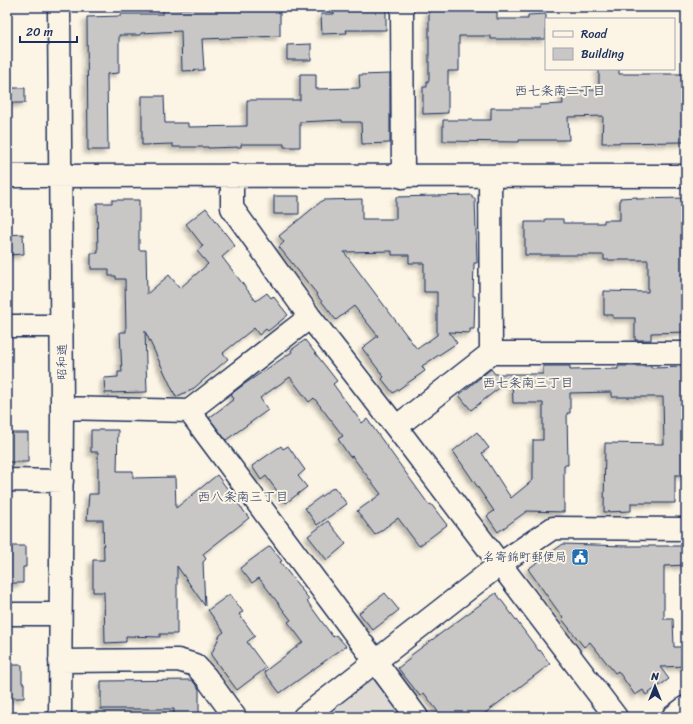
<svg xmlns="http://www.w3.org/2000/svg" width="693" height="724" font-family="Sriracha,'Klee One',sans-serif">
<defs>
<filter id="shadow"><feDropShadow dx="-3.5" dy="3.5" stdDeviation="2" flood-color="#0004"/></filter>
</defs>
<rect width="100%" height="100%" fill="#fcf5e5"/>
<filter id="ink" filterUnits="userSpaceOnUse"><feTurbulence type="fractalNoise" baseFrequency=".025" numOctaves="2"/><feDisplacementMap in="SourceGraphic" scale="8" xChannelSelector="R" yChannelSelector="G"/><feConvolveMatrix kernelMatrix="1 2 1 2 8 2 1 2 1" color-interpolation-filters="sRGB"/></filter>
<g filter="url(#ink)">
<path fill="#dfdbd4" stroke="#7d8599" d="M 372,677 L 403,717 L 320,717 Z"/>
<path fill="#c8c7c6" stroke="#1b2f5e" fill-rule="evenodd" filter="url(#shadow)" d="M 334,7 L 386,7 L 386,30 L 346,30 L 347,33 L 322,34 L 321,14 L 334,14 Z
M 163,8 L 280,9 L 280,36 L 202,39 L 204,70 L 182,71 L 181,31 L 141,33 L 141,35 L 119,35 L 119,73 L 107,74 L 108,150 L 88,150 L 87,17 L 121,16 L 121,14 L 163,14 Z
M 468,8 L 497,8 L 497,19 L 528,19 L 528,15 L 546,14 L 546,39 L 491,39 L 491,36 L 459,36 L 459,71 L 448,71 L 448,113 L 423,114 L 423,87 L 427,87 L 427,81 L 429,81 L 429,10 L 468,10 Z
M 311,44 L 311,60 L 287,60 L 287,45 Z
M 599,69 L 619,69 L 619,74 L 683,74 L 684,142 L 602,143 L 603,116 L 568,117 L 569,140 L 519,140 L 519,142 L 443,141 L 443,120 L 491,120 L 491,108 L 540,108 L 540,105 L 563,104 L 562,91 L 597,90 L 597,86 L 599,86 Z
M 300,74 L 316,74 L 316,89 L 360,88 L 359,75 L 390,74 L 390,143 L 362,144 L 361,122 L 342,122 L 342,120 L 300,122 L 300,147 L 284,147 L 284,144 L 241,144 L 241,147 L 208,148 L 208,147 L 173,147 L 173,144 L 142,145 L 142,96 L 164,96 L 165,123 L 188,123 L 188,127 L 247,126 L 247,100 L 300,100 Z
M 7,88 L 25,88 L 25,103 L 7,103 Z
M 472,195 L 472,198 L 475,198 L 477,263 L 474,263 L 473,296 L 475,296 L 474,329 L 470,329 L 470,333 L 449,332 L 457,343 L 422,366 L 425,371 L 393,393 L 382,379 L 384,377 L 362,348 L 378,336 L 354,306 L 336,320 L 316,294 L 317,294 L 279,247 L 284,242 L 279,236 L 323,200 L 362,199 L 362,219 L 396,219 L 396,197 ZM 392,251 L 392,255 L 409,255 L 409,263 L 424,263 L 424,292 L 437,292 L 437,335 L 417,349 L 344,252 Z
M 274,196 L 299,196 L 299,214 L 274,214 Z
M 637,197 L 637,199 L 686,198 L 686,332 L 651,333 L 651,340 L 635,340 L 635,318 L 613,318 L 613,315 L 604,315 L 604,291 L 648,292 L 648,260 L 604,260 L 604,255 L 525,255 L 525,222 L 545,222 L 545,219 L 563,219 L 563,223 L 604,223 L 604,220 L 620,220 L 620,198 Z
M 112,200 L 139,200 L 139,250 L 146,250 L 147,294 L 169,275 L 180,288 L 208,264 L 197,251 L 203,246 L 186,224 L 206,208 L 235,246 L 222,257 L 256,301 L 267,293 L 271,298 L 273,296 L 288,315 L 268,331 L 266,329 L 259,335 L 254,328 L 223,353 L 228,359 L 194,388 L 176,397 L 145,331 L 147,392 L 105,393 L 104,378 L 118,377 L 118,372 L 122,372 L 120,332 L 126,332 L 125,279 L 116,279 L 116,276 L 109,276 L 109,269 L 91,269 L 91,253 L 98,253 L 97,203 L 112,203 Z
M 23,234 L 24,254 L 7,255 L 7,235 Z
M 305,340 L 337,381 L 333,384 L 362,423 L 367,419 L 429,505 L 431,504 L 447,525 L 419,546 L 398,518 L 375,535 L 357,511 L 381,494 L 352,456 L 350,457 L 338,439 L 343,436 L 314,398 L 309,402 L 290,377 L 260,398 L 268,410 L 226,440 L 209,418 L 234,399 L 231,394 L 246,383 L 292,352 L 291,350 Z
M 543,366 L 570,366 L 570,370 L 618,369 L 618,366 L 651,366 L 651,368 L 686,367 L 686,475 L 675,475 L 675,503 L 631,503 L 631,511 L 604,512 L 605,443 L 664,444 L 663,397 L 612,397 L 612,392 L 570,393 L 570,413 L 567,413 L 568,465 L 564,465 L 564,512 L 527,511 L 498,532 L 487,516 L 494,511 L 453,451 L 477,432 L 489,448 L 482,453 L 511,498 L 533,480 L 533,440 L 543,440 L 543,403 L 513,403 L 512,378 L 471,410 L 459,395 L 491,369 L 495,374 L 543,374 Z
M 91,430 L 118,430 L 117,471 L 133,471 L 133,478 L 175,477 L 176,508 L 217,475 L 249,518 L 203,554 L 206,559 L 203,562 L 205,606 L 177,566 L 177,634 L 160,634 L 160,637 L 126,636 L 126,642 L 105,643 L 104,592 L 93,592 L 93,560 L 104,560 L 103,520 L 87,520 L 89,494 L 98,494 L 98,452 L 91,452 Z
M 7,433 L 28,433 L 28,462 L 7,462 Z
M 281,446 L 283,449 L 288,446 L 305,470 L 298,476 L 307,487 L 286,503 L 266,476 L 261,480 L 252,466 Z
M 334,487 L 347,504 L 317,525 L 305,508 Z
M 328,521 L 346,544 L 327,560 L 308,536 Z
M 563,544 L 626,546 L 686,546 L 686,565 L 664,566 L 664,619 L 673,619 L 674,647 L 686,647 L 686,666 L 660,667 L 669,679 L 646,695 L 643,690 L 635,695 L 618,671 L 615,673 L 590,642 L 584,647 L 562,619 L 563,618 L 528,569 Z
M 7,546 L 26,546 L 26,567 L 23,567 L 23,583 L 7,583 Z
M 270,546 L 282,561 L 280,562 L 309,599 L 307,601 L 333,637 L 336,635 L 346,646 L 280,693 L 264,672 L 303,642 L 288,622 L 291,620 L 259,578 L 252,583 L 240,568 Z
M 385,593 L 399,610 L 373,630 L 359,613 Z
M 496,593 L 539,651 L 540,650 L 550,664 L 480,717 L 442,717 L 424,693 L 420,696 L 398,668 L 411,658 L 410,656 Z
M 230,594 L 243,612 L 239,614 L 255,636 L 247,642 L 266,668 L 237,690 L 211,655 L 220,635 L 224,632 L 208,610 Z
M 7,665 L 22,665 L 22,683 L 24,683 L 24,698 L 7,698 Z
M 192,680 L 199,689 L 199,717 L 174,717 L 174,709 L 101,709 L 101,681 Z"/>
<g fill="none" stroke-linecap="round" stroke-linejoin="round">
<defs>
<path id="minor" d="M 59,7 L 62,408 L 60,717
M 402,7 L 403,177
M 232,175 L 232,208 L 310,317 L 396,427 L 616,717
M 7,176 C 233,175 460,176 686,176
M 7,326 L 62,326
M 491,353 L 686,353
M 62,408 L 189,411 L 310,317
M 189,411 L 417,717
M 396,427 L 491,353 L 490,176
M 7,480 L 62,481
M 7,614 L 60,614
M 60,661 L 178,660 L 195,665 L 206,677 L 235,717
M 304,717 L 500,564 L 553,528 L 686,529
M 673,717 L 686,707"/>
</defs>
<use href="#minor" stroke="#1b2f5e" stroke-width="25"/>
<use href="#minor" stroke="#fcf5e5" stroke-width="22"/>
</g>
</g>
<defs>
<symbol id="civic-square" viewBox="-11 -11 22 22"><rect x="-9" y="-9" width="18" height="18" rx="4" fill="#1f6fb2" stroke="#fcf5e5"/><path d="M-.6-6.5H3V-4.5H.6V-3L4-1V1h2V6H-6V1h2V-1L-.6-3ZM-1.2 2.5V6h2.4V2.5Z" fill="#fff"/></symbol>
</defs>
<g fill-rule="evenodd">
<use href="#civic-square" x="570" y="547" width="20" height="20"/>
</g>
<g text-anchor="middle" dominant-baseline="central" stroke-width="4" stroke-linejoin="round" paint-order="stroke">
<g font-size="12" fill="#1b2f5e" stroke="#fcf5e5">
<text transform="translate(62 362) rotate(-90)">昭和通</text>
</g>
<g font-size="12" fill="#1b2f5e" stroke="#fcf5e5" text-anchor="end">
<text x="567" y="557">名寄錦町郵便局</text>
</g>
<g font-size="13" fill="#1b2f5e" stroke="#fcf5e5">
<text x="560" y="90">西七条南二丁目</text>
<text x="528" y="382">西七条南三丁目</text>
<text x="243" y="496">西八条南三丁目</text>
</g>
</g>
<rect width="693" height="724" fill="none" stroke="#fcf5e5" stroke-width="24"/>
<rect x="12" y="12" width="669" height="700" fill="none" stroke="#1b2f5e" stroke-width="1.5" filter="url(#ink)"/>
<rect x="545" y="18" width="130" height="52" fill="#fcf5e5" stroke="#a2a6af"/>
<rect x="553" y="31" width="20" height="6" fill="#fcf5e5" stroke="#a2a6af"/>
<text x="581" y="38" font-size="12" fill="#1b2f5e">Road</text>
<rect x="553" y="48" width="20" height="12" fill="#c8c7c6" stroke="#a2a6af"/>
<text x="581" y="58" font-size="12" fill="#1b2f5e">Building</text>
<g transform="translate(655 686)" stroke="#fcf5e5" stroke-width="3" paint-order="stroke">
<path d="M0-3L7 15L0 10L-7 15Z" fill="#1b2f5e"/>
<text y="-6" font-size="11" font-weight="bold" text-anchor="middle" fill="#1b2f5e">N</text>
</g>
<path d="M20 36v6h57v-6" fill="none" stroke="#1b2f5e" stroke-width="2"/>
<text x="26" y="36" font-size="12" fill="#1b2f5e" stroke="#fcf5e5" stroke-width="3" paint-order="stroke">20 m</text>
</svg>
